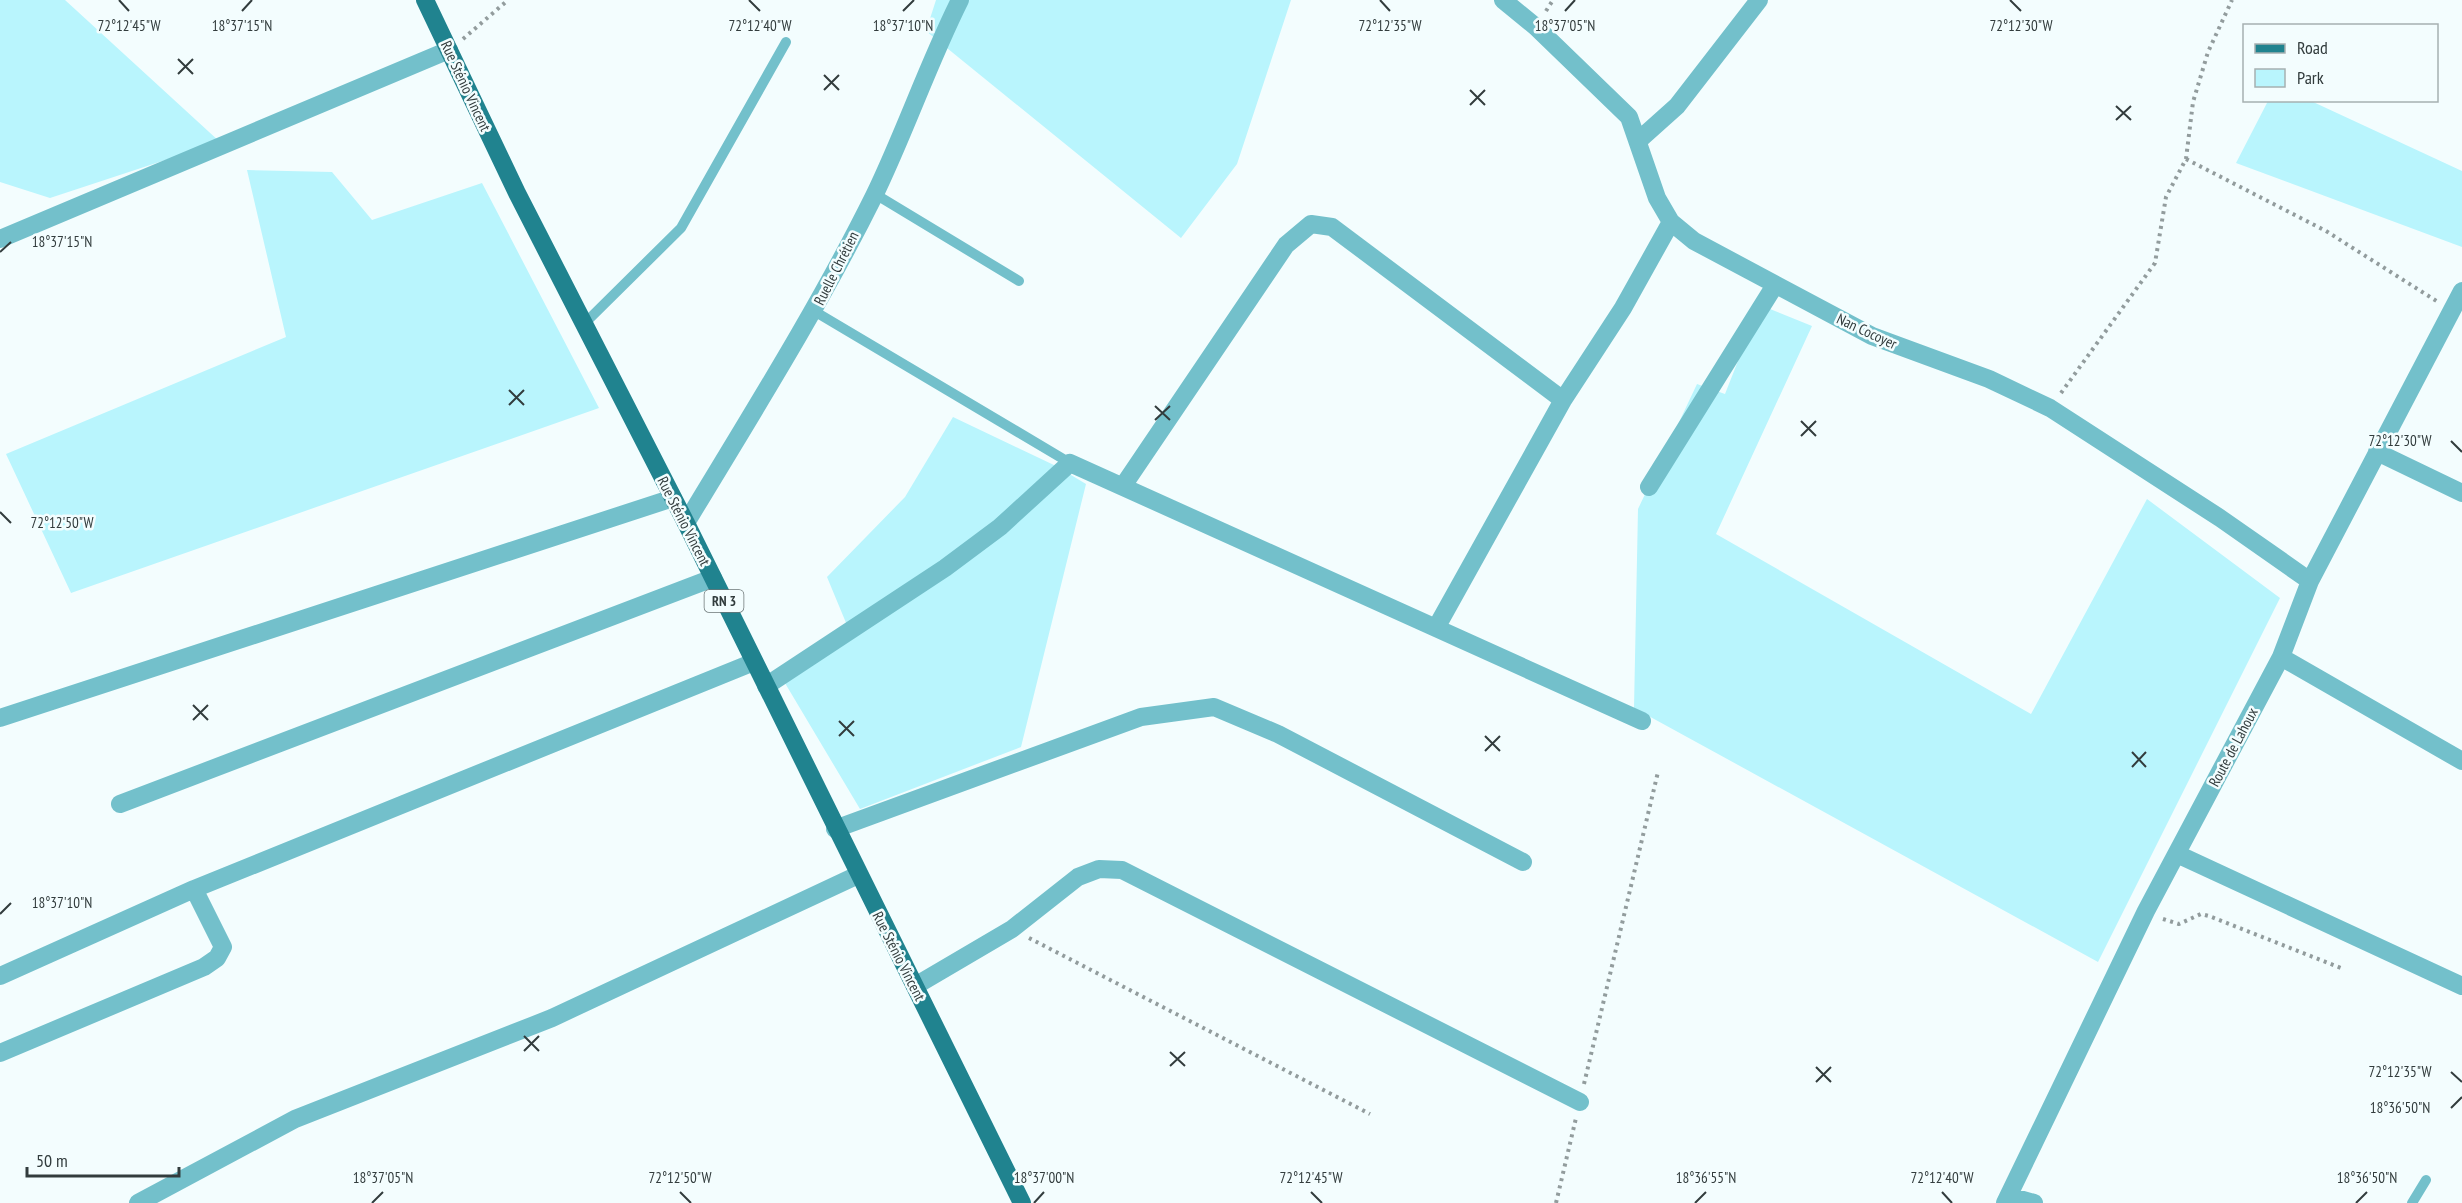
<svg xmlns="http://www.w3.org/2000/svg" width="2462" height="1203" font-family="'PT Sans Narrow',sans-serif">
<rect width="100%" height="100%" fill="#f3fdfe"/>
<path fill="#b9f5fd" d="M 0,0 L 65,0 L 220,142 L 50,198 L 0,182 Z
M 936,0 L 1291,0 L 1237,164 L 1181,238 L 926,31 Z
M 2268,101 L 2311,101 L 2462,171 L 2462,247 L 2236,163 Z
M 247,170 L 332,172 L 372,220 L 482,183 L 599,408 L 71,593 L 6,454 L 286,337 Z
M 1760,305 L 1812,326 L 1716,534 L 2031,714 L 2147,499 L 2280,598 L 2098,962 L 1634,708 L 1638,509 L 1697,384 L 1725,394 Z
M 953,417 L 1056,466 L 1086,484 L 1021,747 L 860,809 L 779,673 L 849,630 L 827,577 L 905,497 Z"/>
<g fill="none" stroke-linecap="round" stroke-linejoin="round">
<path stroke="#929c9d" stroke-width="4" stroke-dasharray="3 4.5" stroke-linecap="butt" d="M 1546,11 L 1553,0
M 463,39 L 508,0
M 2186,159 L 2326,231 L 2438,302
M 2061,393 L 2155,263 L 2166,197 L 2186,159 L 2193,102 L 2208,52 L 2232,0
M 2163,919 L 2179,924 L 2201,914 L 2209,916 L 2341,968
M 1029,938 L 1370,1114
M 1584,1084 L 1658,772
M 1556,1203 L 1576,1118"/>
<path stroke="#73c0cb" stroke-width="10" d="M 875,194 L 1019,281
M 814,311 L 1070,463
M 583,325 L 681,228 L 786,42
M 2412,1203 L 2426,1180"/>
<path stroke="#73c0cb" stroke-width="18" d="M 1503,0 L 1536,27 L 1629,117 L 1657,198 L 1671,222 L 1694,241 L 1872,336 L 1989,379 L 2050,408 L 2220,518 L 2310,581
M 1639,140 L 1677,106 L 1759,0
M 0,239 L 449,50
M 2377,452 L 2462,493
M 1123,486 L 1286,245 L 1311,224 L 1332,227 L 1563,400
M 1649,487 L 1775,285
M 686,523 C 751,415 818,309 874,196 C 905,132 928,64 960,0
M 1436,628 L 1563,400 L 1623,308 L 1671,222
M 2281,657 L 2462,761
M 766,686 L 945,568 L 1000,527 L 1070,463 L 1642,721
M 0,718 L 673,498
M 120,804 L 713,578
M 835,829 L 1141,717 L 1214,707 L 1278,734 L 1523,862
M 2177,854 L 2462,986
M 0,976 L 194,889 L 754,662
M 915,986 L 1012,929 L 1078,877 L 1099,869 L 1122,870 L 1580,1102
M 0,1053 L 204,967 L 217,958 L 223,947 L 194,889
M 2009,1196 L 2034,1203
M 138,1203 L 295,1119 L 552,1018 L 858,875
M 2005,1203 L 2146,911 L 2281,657 L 2310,581 L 2462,291"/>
<path stroke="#20838f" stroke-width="18" d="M 425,0 L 517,193 L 686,523 L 1022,1203"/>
</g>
<path fill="none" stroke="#323c3d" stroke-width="2" d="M 119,0 L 129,11M 749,0 L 760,11M 1380,0 L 1390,11M 2010,0 L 2021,11M 242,11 L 252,0M 903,11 L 914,0M 1565,11 L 1575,0M 178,59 L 193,74M 178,74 L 193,59M 824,75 L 839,90M 824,90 L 839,75M 1470,90 L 1485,105M 1470,105 L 1485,90M 2116,106 L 2131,120M 2116,120 L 2131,106M 0,252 L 11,242M 509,390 L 524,405M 509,405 L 524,390M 1155,406 L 1170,420M 1155,420 L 1170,406M 1801,421 L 1816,436M 1801,436 L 1816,421M 2451,441 L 2462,452M 0,512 L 11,523M 193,705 L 208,720M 193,720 L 208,705M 839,721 L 854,736M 839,736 L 854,721M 1485,736 L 1500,751M 1485,751 L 1500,736M 2132,752 L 2146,767M 2132,767 L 2146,752M 0,914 L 11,903M 524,1036 L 539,1051M 524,1051 L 539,1036M 1170,1052 L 1185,1066M 1170,1066 L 1185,1052M 1816,1067 L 1831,1082M 2451,1072 L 2462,1082M 1816,1082 L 1831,1067M 2451,1108 L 2462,1097M 680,1192 L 691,1203M 1311,1192 L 1322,1203M 1942,1192 L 1952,1203M 372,1203 L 383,1192M 1034,1203 L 1044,1192M 1695,1203 L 1706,1192M 2356,1203 L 2367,1192"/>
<g text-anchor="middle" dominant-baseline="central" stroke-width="5" stroke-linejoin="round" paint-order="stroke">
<rect fill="#f3fdfe" stroke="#6c7677" stroke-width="1.5" x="704.5" y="590" width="39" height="22" rx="4.5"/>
<g font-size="14" font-weight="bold" fill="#323c3d">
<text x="724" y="601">RN 3</text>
</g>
<g font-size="15" fill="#323c3d" stroke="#f3fdfe">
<text transform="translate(466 86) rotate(65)">Rue Sténio Vincent</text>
<text transform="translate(836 268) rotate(-63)">Ruelle Chrétien</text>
<text transform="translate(1867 331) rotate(25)">Nan Cocoyer</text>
<text transform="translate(684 521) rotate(63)">Rue Sténio Vincent</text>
<text transform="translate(2233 747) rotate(-62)">Route de Lahoux</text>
<text transform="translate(899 956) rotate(63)">Rue Sténio Vincent</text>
</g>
</g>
<g font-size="15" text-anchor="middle" fill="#323c3d" stroke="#f3fdfe" stroke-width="5" stroke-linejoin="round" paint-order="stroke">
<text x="129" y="31">72°12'45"W</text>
<text x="242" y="31">18°37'15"N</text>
<text x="760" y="31">72°12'40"W</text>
<text x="903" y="31">18°37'10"N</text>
<text x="1390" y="31">72°12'35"W</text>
<text x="2021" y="31">72°12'30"W</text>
<text x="1565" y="31">18°37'05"N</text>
<text x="62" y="247">18°37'15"N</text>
<text x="2400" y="446">72°12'30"W</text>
<text x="62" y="528">72°12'50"W</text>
<text x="62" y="908">18°37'10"N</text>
<text x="2400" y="1077">72°12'35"W</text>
<text x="2400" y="1113">18°36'50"N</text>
<text x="383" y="1183">18°37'05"N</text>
<text x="1044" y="1183">18°37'00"N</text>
<text x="1706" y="1183">18°36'55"N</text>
<text x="2367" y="1183">18°36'50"N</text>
<text x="680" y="1183">72°12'50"W</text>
<text x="1311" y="1183">72°12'45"W</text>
<text x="1942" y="1183">72°12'40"W</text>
</g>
<rect x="2243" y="24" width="195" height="78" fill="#f3fdfe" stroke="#a6b0b1" stroke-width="1.5"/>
<rect x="2255" y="44" width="30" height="9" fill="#20838f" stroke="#a6b0b1" stroke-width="1.5"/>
<text x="2297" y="54" font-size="18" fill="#323c3d">Road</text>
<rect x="2255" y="69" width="30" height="18" fill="#b9f5fd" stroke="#a6b0b1" stroke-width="1.5"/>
<text x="2297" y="84" font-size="18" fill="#323c3d">Park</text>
<path d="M27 1167v9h152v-9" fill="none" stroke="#323c3d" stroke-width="3"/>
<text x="36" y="1167" font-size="18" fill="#323c3d" stroke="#f3fdfe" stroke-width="4.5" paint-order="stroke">50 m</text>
</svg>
